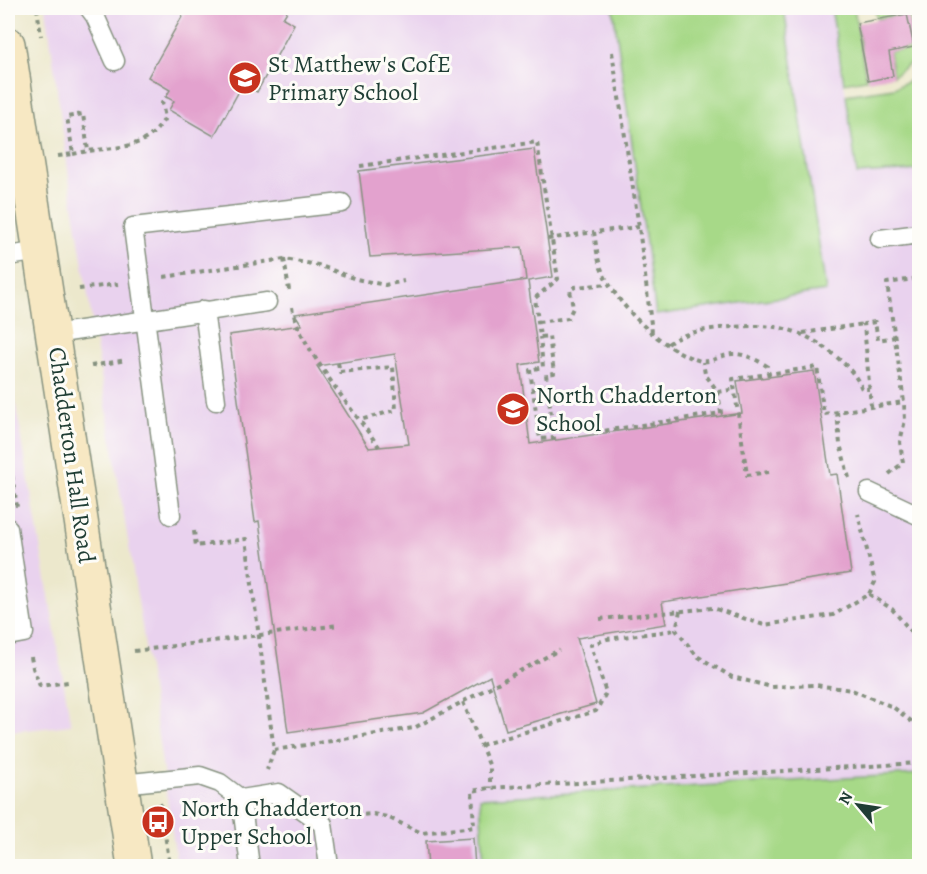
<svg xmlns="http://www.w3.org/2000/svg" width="927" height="874" font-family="Alegreya,serif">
<rect width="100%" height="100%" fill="#fdfcf7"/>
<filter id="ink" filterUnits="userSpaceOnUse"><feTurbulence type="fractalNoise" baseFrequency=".0167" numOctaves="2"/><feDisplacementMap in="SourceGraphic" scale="12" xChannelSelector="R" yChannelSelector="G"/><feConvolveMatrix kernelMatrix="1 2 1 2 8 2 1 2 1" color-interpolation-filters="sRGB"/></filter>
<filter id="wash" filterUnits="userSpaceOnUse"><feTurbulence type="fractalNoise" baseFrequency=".008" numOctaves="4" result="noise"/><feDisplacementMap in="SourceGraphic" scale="24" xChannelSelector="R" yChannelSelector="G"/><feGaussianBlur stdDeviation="1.35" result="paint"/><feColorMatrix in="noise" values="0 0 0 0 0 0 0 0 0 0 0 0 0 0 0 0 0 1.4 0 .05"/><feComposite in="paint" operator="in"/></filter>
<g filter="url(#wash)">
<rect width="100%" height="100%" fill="#ece8cc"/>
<path fill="#e9d2ee" d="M 46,8 L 831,8 L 846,95 L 857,174 L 919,170 L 919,866 L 177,866 L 142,626 L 71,192 Z
M 8,359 L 71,725 L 8,732 Z"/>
<path fill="#a7d988" stroke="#638b5e" stroke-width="1.5" d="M 613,8 L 784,8 L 826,291 L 656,315 Z
M 831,8 L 854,8 L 866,79 L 844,83 Z
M 874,8 L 904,8 L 919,20 L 919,57 L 893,76 L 889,52 L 913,47 L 908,14 L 877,19 Z
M 919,76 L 919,170 L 857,174 L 846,95 L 894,88 Z
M 919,774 L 919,866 L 484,866 L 480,798 Z"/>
<g id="blocks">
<path fill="#e3a2ce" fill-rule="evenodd" d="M 187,8 L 289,8 L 283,18 L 294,24 L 257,92 L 243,84 L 214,136 L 169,110 L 174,101 L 166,97 L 170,90 L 148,77 Z
M 907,14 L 914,47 L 889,52 L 893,76 L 868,81 L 857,23 Z
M 534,149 L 553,277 L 528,281 L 539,362 L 520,365 L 530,444 L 742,413 L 737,381 L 814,371 L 830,475 L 837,474 L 851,573 L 662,602 L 666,624 L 577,638 L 596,704 L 506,730 L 490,676 L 423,713 L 288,732 L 259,521 L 255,522 L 229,335 L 302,325 L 295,314 L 526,280 L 522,247 L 370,257 L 359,171 ZM 395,354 L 409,444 L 369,448 L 317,366 Z
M 473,838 L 475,867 L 428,867 L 426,841 Z"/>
</g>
</g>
<g filter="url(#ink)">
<use href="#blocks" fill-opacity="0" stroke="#869280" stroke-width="1.5"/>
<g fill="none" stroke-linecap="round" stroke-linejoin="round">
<defs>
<path id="service" d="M 89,8 L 95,16 L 115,61
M 880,239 L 920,234
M 8,256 L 40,251
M 204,310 L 216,401
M 54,334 L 267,302
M 869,492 L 920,516
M 171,515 L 133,227 L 342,203
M 8,528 L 24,633 L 8,636
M 121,784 L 200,776 L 220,783 L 241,799 L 250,866
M 241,799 L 279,793 L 323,824 L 329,866"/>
<path id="secondary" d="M 8,44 L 134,866"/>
</defs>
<use href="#service" stroke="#869280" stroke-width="21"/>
<use href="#secondary" stroke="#869280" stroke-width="36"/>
<path stroke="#869280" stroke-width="4" stroke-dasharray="4.5 4.5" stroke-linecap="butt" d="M 37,8 L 41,36
M 612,52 L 639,227 L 652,332
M 73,154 L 88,151
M 58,156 L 73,154 L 67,117 L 83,114 L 88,151 C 122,146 146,150 165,118 L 162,103 L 166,97
M 360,166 L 537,142 L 558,279 L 535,298 L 540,337 L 549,336 L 554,373 L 546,374 L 554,438 L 540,439 L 530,370 L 543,367 L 540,337
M 639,227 L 594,232 C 596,244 597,257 601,268 C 615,304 663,351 701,361 C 711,363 722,355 732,354 C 744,353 757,360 767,366 L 768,373
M 284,259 L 289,290
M 164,277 L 284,259 L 318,265 L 356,279 L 385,285 L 404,281
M 79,289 L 118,284
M 292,307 C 297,343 356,414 379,447
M 538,322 L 568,318 L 573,308 L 570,290 L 575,287 L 609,284
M 803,333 L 864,324
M 668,344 C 682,333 702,330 720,328 C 768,324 794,323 833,354 C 845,364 856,374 862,389 L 869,389
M 338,363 L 340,372 L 393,367 L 396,410 L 360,420
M 91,366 L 126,360
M 718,392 L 735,389
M 871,407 L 864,324 L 875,322 L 878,340 L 895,337
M 837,412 L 840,444 L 849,478
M 596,432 L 721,413 L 718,392 L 705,374 L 703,362
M 8,449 L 17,507
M 769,472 L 747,475 L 733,379 L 817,367 L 824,414 L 904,402
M 889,474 L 903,463 L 900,442 L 905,420 L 904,402 L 887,283 L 920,278
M 194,531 L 196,546 L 246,539 L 274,750 L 267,770
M 869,594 L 892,609 L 920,642
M 680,611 L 676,630 L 697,656 L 732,677 L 772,687 L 815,685 L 852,690 L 893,707 L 920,728
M 600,619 L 713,608 L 764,625 L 833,615 L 869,594 L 875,582 L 858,514
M 134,651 L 339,625
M 31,657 L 33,668 L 40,686 L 68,682
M 463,702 L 490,767 L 490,788
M 481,745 L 596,711 L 606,693 L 591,645 L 607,639 L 676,630
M 274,750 L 414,728 L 559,650
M 160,803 L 170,866
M 346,816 L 373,814 L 387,817 L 422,833 L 474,827 L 472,791 L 490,788 L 920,763"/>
<use href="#service" stroke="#fff" stroke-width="18"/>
<use href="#secondary" stroke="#f7e8c3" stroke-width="33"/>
<path stroke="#869280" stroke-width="4" stroke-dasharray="4.5 4.5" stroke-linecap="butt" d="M 548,239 L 594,232"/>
</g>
</g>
<defs>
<symbol id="school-disc" viewBox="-11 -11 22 22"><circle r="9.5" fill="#c8321e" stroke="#fdfcf7"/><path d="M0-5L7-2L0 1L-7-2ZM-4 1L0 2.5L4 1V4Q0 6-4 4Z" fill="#fff"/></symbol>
<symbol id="bus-disc" viewBox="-11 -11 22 22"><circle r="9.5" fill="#c8321e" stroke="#fdfcf7"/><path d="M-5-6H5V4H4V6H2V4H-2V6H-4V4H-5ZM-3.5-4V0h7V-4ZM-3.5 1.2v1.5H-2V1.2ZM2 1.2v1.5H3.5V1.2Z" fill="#fff"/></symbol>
</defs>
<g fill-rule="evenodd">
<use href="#school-disc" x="226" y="59" width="38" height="38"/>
<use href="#school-disc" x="494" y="390" width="38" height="38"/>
<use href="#bus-disc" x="139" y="803" width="38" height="38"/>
</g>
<g text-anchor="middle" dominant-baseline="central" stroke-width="6" stroke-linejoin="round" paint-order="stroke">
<g font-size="24" fill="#1f3d34" stroke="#fdfcf7" text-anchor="start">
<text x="268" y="64">St Matthew's CofE<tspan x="268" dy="28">Primary School</tspan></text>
<text x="536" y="395">North Chadderton<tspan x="536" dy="28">School</tspan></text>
<text x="181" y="808">North Chadderton<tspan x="181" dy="28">Upper School</tspan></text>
</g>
<g font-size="24" fill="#1f3d34" stroke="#fdfcf7">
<text transform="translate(72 455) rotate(82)">Chadderton Hall Road</text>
</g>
</g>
<rect width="927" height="874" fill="none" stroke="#fdfcf7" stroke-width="30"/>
<g transform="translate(858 805) rotate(299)" stroke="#fdfcf7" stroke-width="4.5" paint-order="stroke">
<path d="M0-4.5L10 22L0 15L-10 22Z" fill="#1f3d34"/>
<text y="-9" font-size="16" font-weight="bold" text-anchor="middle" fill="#1f3d34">N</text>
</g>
</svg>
